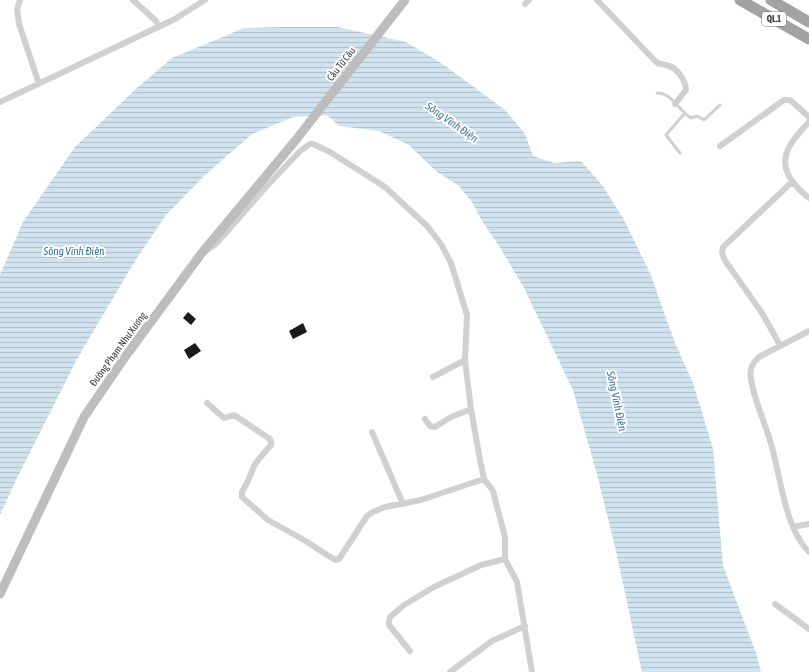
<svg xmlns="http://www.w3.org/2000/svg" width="809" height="672" font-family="'Asap Condensed',sans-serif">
<defs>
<pattern id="water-rules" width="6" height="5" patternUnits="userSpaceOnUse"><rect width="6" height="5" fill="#cfe2ee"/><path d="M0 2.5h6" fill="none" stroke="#b2c2cd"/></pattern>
</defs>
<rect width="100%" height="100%" fill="#fff"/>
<path fill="url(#water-rules)" d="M 287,27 L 337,27 L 406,42 L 444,65 L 505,110 L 525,134 L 533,156 L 554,163 L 581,161 L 602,185 L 623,218 L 650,273 L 675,343 L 693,383 L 713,449 L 723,566 L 756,653 L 761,672 L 642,672 L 616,551 L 597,474 L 573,390 L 523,286 L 499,246 L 482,221 L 472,202 L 458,185 L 437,172 L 409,145 L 379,131 L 339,126 L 327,115 L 293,117 L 252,134 L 204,176 L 166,215 L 135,261 L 77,359 L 16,480 L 0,515 L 0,275 L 23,222 L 75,147 L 137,88 L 172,58 L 244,28 Z"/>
<path fill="#1a1a1a" d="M 188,312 L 196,319 L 191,325 L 183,318 Z
M 303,323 L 307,332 L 293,339 L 289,331 Z
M 195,343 L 201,351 L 189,359 L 184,350 Z"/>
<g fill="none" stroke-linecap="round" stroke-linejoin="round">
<path stroke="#d0d0d0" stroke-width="3" d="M 657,93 C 671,92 679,111 691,118 L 697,116 L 704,120 L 720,105
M 680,153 L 666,135 L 684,114"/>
<path stroke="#d0d0d0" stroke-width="6" d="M 20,0 L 17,9 L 19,24 L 39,84
M 133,0 L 156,21 L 159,27
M 597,0 L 656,62 C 660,65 664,64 669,66 C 677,68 686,81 686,90 L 675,104
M 525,4 L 529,0
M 0,102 L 175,19 L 205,0
M 809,122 C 793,139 775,157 792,181 C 796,187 803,193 809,198
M 720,146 L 784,100 L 790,100 L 809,117
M 207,250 L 216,244 L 266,187 L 300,151 L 310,144 L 313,144 L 330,152 L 385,187 L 427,226 L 441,244 L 451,263 L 467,315 L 465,360 L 471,409 L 480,460 L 484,479 L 493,491 L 505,537 L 505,559 L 517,582 L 532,672
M 809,331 L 759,357 C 752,363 749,370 751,379 C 754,401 765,422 771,444 C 781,476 784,527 809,552
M 780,345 L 762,313 L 724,259 L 722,252 L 723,247 L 792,182
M 433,377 L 465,360
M 207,403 L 224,418 L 234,415 L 270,439 L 271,442 L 271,445 L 258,460 L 254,466 L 248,481 L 242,492 L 242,497 L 268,520 L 304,540 L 335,560 L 339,559 L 341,556 L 367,516 L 373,512 L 385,507 L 421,500 L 484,479
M 425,419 L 430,426 L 435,427 L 451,417 L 471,409
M 372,432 L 403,504
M 793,527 L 809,524
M 775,604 L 809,629
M 410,651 L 389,625 L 389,621 L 390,617 L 404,605 L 434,587 L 481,565 L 505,559
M 450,672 L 492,641 L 525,626"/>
<path stroke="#bdbdbd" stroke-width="9" d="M 0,594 L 84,417 L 125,357 L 201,254 L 295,141 L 405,0"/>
<path stroke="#a2a2a2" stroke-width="11" d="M 740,0 L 809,39
M 771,0 L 809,22"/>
</g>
<g text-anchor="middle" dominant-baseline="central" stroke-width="4" stroke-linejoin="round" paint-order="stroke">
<rect fill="#fff" stroke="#707070" stroke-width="1" x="762" y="12" width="24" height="14" rx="3"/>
<g font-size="9" font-weight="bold" fill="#333">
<text x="774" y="19">QL.1</text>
</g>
<g font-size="10" fill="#333" stroke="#fff">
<text transform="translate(341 64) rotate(-52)">Cầu Tứ Câu</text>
<text transform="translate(118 349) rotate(-54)">Đường Phạm Như Xương</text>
</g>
<g font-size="11" font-style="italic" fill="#3f7597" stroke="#fff">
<text transform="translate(452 122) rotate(35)">Sông Vĩnh Điện</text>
<text x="74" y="251">Sông Vĩnh Điện</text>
<text transform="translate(617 401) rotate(78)">Sông Vĩnh Điện</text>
</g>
</g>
</svg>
